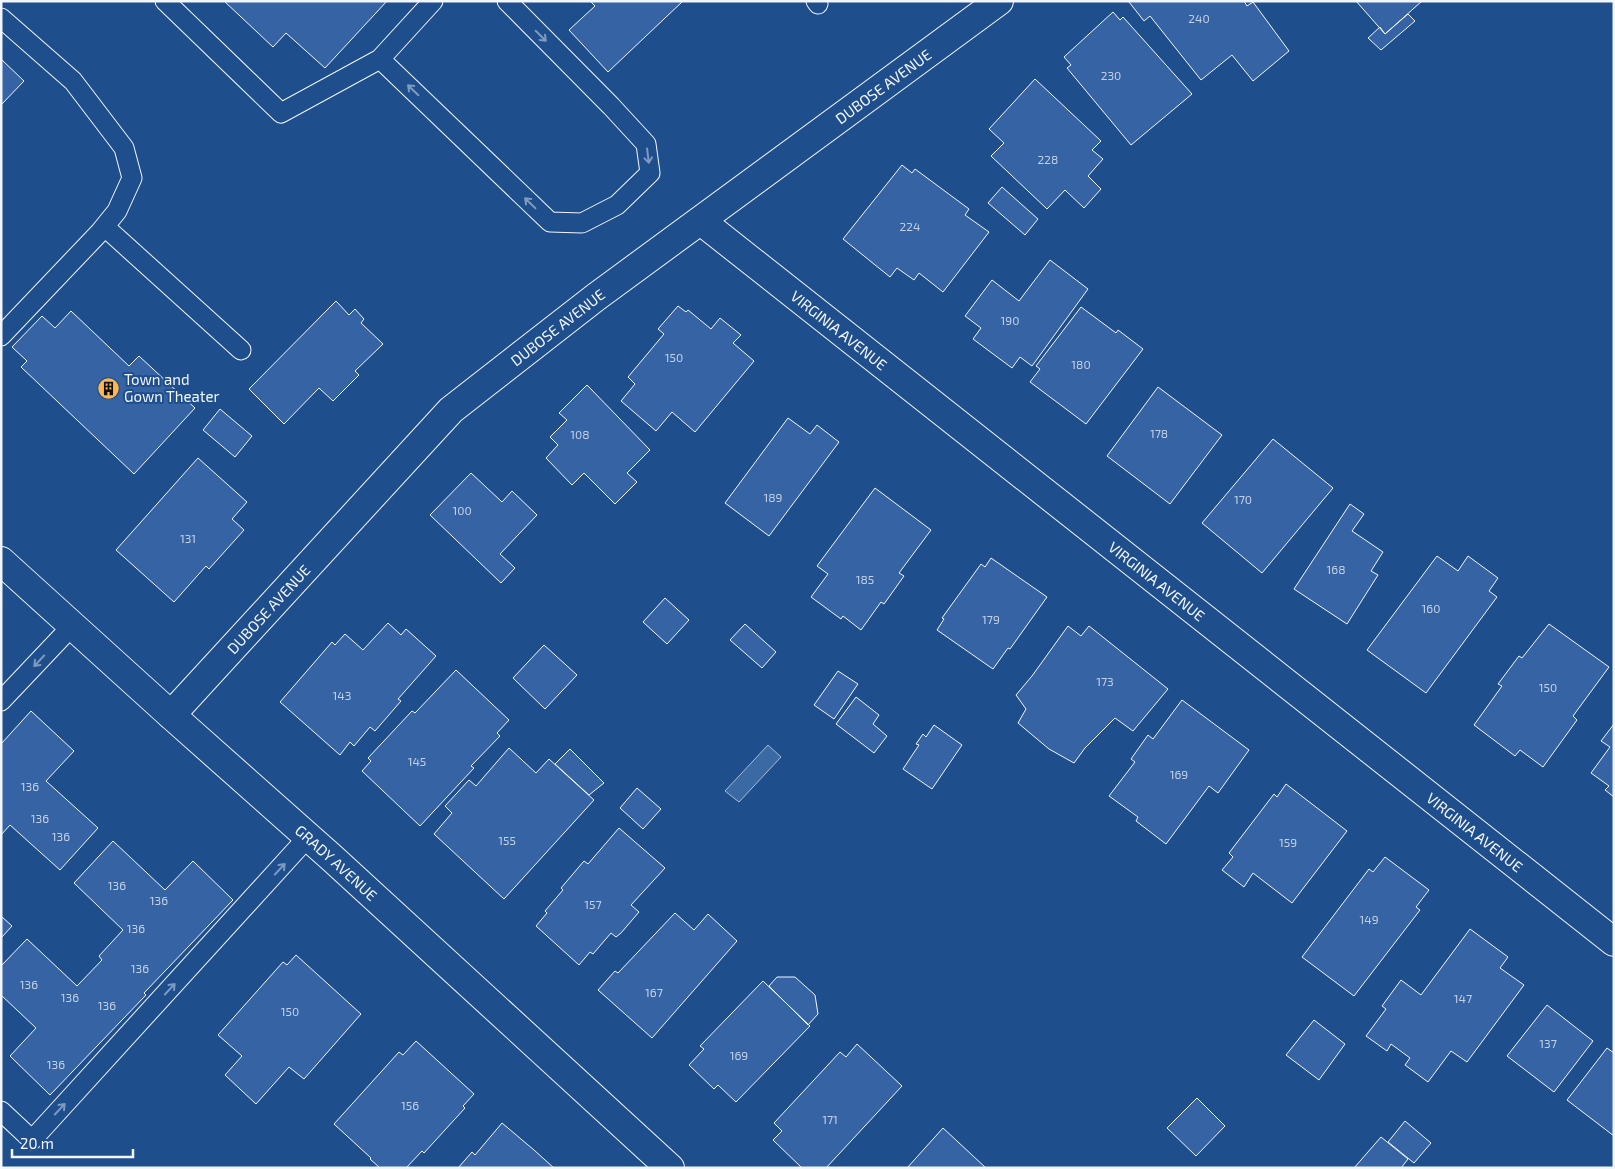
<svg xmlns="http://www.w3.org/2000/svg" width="1615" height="1169" font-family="'Exo 2',sans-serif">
<rect width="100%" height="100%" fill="#1f4e8c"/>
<path fill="#3b69a3" stroke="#a8bbd7" d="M 768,745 L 781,757 L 739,802 L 725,791 Z"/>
<path fill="#3563a3" stroke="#f2f6ff" d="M 224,1 L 387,1 L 325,68 L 286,33 L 273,47 Z
M 590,1 L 683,1 L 608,72 L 569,30 L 595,6 Z
M 1130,1 L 1244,1 L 1247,6 L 1253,2 L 1289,51 L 1253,81 L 1232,55 L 1201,80 L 1150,16 L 1144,21 L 1129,2 Z
M 1356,1 L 1422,1 L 1385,34 Z
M 1113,12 L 1120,20 L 1123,17 L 1192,94 L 1131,145 L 1067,68 L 1071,65 L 1064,57 Z
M 1408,14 L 1415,21 L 1381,50 L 1368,38 L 1380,27 L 1385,34 Z
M 1,59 L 24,81 L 1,105 Z
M 1035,79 L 1101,141 L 1092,150 L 1103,159 L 1088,176 L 1101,189 L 1084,208 L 1065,190 L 1047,209 L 991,156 L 1004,143 L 989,129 Z
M 902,165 L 912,173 L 915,169 L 969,209 L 965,215 L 989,232 L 943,292 L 919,273 L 914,280 L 897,268 L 890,277 L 843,239 Z
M 1002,187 L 1038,219 L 1025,235 L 988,203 Z
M 1050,260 L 1088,289 L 1032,366 L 1020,357 L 1012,368 L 973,339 L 981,328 L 965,316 L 992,280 L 1019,301 Z
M 336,301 L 349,315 L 355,309 L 364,319 L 361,323 L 383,344 L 355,371 L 359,375 L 333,401 L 319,388 L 284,424 L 249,389 Z
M 678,306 L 686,312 L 688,310 L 711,329 L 720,318 L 741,335 L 733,343 L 754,361 L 695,432 L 672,412 L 656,431 L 621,401 L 635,384 L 628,377 L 664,334 L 658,329 Z
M 1081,307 L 1116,333 L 1118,330 L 1143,349 L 1086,424 L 1030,382 L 1040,369 L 1036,366 Z
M 71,311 L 129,366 L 139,356 L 195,408 L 134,474 L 21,367 L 27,361 L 12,347 L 42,316 L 55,328 Z
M 587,385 L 650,450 L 627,473 L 637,482 L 615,504 L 584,473 L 572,485 L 546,458 L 558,445 L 550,437 L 567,420 L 559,413 Z
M 1158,387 L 1222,435 L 1170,504 L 1107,456 Z
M 220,409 L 252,436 L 235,457 L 203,430 Z
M 788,418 L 810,434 L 817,425 L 839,442 L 769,536 L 725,503 Z
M 1273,439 L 1333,488 L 1262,573 L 1202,523 Z
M 198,458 L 247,502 L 232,519 L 244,530 L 209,569 L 206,566 L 174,602 L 116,550 Z
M 471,473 L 502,502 L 512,491 L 537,515 L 500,554 L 515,568 L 501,583 L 430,515 Z
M 875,488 L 931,530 L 899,573 L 904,576 L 884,604 L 881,602 L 861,630 L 843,616 L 841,619 L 811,597 L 828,574 L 817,566 Z
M 1350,504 L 1364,514 L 1352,531 L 1383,552 L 1371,571 L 1378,575 L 1347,624 L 1294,589 Z
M 1437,556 L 1458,571 L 1468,556 L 1498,578 L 1489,591 L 1497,597 L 1426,693 L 1367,650 Z
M 991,558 L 1047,597 L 1010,649 L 1008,648 L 993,669 L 937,630 L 944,619 L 942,618 L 981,564 L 985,567 Z
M 665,598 L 689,620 L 667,644 L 643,622 Z
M 388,623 L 401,635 L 406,629 L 436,656 L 398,699 L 401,701 L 375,731 L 370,727 L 354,746 L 350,742 L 340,755 L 280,702 L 332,642 L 335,645 L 345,634 L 363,650 Z
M 745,624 L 776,652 L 762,668 L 730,640 Z
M 1549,624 L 1609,667 L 1573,716 L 1577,720 L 1543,767 L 1520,750 L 1515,756 L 1474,725 L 1502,686 L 1498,684 L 1519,656 L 1522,658 Z
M 1068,626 L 1081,636 L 1089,626 L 1168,689 L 1133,731 L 1115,718 L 1085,748 L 1074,763 L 1049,749 L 1018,723 L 1026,709 L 1016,695 L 1032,676 Z
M 544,645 L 577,675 L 545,709 L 513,678 Z
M 456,670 L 509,720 L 497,733 L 500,736 L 471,766 L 474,768 L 420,826 L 362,771 L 371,761 L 368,758 L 412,711 L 415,713 Z
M 838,671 L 858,684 L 834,719 L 814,705 Z
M 856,697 L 879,715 L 873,724 L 887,736 L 874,753 L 836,724 Z
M 1182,700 L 1249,750 L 1218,793 L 1209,786 L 1166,844 L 1136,821 L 1138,817 L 1109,796 L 1135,762 L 1131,759 L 1148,735 L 1153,739 Z
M 31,711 L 74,751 L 46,781 L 98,828 L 60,870 L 10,825 L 1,835 L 1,744 Z
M 1614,724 L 1614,797 L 1605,790 L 1609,786 L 1591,773 L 1610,747 L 1601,741 Z
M 934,725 L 962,745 L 932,789 L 903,769 L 919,745 L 916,744 L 923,734 L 926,737 Z
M 509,748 L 536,773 L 549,759 L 594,800 L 504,899 L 434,834 L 452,813 L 445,806 L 469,780 L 476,786 Z
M 570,749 L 604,783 L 589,795 L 555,764 Z
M 1286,784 L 1347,831 L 1292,903 L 1253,873 L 1244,887 L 1222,870 L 1233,857 L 1229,853 L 1274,794 L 1277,797 Z
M 637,788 L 661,809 L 643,829 L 620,808 Z
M 619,828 L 665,868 L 631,905 L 639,912 L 621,933 L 616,937 L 611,933 L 593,954 L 590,952 L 579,965 L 536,926 L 547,913 L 545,911 L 563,890 L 561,888 L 584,861 L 588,864 Z
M 113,841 L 165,890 L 193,861 L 233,900 L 144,993 L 146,995 L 50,1095 L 10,1056 L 36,1028 L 1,995 L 1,966 L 27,939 L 77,986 L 102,960 L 99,956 L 123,930 L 74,883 Z
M 1385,857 L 1429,890 L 1416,907 L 1420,910 L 1354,996 L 1302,957 L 1369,869 L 1373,872 Z
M 675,913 L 694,930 L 708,914 L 737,941 L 652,1038 L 598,990 L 615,971 L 618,973 Z
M 1,916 L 12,926 L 1,938 Z
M 1470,929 L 1508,957 L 1500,968 L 1524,985 L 1467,1062 L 1451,1051 L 1428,1082 L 1405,1065 L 1410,1058 L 1391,1044 L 1387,1051 L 1366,1036 L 1386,1009 L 1382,1006 L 1401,980 L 1421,995 Z
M 296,955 L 361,1014 L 304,1079 L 289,1067 L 256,1104 L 225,1075 L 242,1056 L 218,1035 L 283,962 L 287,965 Z
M 777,977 L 795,977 L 815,995 L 818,1014 L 808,1025 L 769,986 Z
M 763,981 L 810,1026 L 736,1102 L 718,1085 L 714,1089 L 689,1065 L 704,1049 L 700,1046 Z
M 1547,1005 L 1593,1041 L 1554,1092 L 1507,1056 Z
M 1314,1020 L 1345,1044 L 1319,1080 L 1286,1055 Z
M 416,1041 L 474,1094 L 463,1106 L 465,1108 L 424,1153 L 422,1151 L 406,1168 L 380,1168 L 370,1159 L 371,1158 L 334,1124 L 399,1052 L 403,1055 Z
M 857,1044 L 902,1086 L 826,1168 L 802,1168 L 773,1140 L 782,1131 L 774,1123 L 840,1052 L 846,1057 Z
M 1607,1048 L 1614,1053 L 1614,1136 L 1567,1100 Z
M 1197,1098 L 1225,1126 L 1196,1156 L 1167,1128 Z
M 1405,1121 L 1431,1143 L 1414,1163 L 1388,1142 Z
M 502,1123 L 534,1150 L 554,1168 L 458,1168 L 472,1152 L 475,1155 Z
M 943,1128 L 986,1168 L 907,1168 Z
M 1381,1137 L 1408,1159 L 1401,1168 L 1354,1168 Z"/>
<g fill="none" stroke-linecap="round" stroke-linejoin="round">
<defs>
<path id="lane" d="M 165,1 L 281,113 L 380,59 L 433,1
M 816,1 L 818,4
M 1,18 L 73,81 L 124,148 L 132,178 L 117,211 L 100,232 L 1,336
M 380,59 L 550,222 L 582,223 L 617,205 L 650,173 L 646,144 L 611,106 L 507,1
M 105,227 L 241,350
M 1,701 L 72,626
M 1,1111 L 32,1140 L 308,837"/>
<g id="street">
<path id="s1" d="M 701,221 L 1614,942"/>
<path id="s2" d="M 1,561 L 171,715 L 332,858 L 670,1168"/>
<path id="s3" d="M 171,715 L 451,410 L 596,297 L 999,1"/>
</g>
</defs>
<use href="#lane" stroke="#f2f6ff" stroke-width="21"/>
<use href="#street" stroke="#f2f6ff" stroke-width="30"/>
<use href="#lane" stroke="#1f4e8c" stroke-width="19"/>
<use href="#street" stroke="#1f4e8c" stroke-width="28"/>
</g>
<defs><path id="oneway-shaft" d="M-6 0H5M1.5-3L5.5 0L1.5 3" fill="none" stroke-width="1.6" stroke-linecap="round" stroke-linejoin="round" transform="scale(1.25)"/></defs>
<g stroke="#7e9ac0">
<use href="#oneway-shaft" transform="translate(541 36) rotate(45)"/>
<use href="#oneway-shaft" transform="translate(413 90) rotate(-136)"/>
<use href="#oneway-shaft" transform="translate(648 156) rotate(83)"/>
<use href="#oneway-shaft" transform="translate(530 203) rotate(-136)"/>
<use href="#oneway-shaft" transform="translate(39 661) rotate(133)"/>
<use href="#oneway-shaft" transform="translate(280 869) rotate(-47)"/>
<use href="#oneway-shaft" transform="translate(170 989) rotate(-47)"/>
<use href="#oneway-shaft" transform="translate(60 1109) rotate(-47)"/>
</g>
<defs>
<symbol id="building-disc" viewBox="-11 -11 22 22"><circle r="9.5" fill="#ffb74d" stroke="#1f4e8c"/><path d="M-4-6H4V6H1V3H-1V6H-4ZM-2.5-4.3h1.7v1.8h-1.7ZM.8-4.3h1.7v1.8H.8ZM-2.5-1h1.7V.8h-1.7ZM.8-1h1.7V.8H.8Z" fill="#111"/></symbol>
</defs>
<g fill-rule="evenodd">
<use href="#building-disc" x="96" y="376" width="25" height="25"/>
</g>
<g text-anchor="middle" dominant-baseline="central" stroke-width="4" stroke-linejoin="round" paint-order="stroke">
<g font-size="12" fill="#c3d1e8">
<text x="1199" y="18">240</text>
<text x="1111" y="75">230</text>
<text x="1048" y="159">228</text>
<text x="910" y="226">224</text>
<text x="1010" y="320">190</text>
<text x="674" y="357">150</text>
<text x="1081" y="364">180</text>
<text x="1159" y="433">178</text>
<text x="580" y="434">108</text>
<text x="773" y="497">189</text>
<text x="1243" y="499">170</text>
<text x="462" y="510">100</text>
<text x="188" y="538">131</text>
<text x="1336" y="569">168</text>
<text x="865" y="579">185</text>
<text x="1431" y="608">160</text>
<text x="991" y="619">179</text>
<text x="1105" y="681">173</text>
<text x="1548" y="687">150</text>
<text x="342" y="695">143</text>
<text x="417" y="761">145</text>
<text x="1179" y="774">169</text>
<text x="30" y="786">136</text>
<text x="40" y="818">136</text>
<text x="61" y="836">136</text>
<text x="507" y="840">155</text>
<text x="1288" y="842">159</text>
<text x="117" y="885">136</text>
<text x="159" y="900">136</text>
<text x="593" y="904">157</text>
<text x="1369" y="919">149</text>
<text x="136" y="928">136</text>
<text x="140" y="968">136</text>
<text x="29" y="984">136</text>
<text x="654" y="992">167</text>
<text x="70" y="997">136</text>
<text x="1463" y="998">147</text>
<text x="107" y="1005">136</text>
<text x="290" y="1011">150</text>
<text x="1548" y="1043">137</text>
<text x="739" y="1055">169</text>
<text x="56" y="1064">136</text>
<text x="410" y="1105">156</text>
<text x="830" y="1119">171</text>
</g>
<g font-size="15" fill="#f2f6ff" stroke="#1f4e8c">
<text stroke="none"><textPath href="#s3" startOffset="954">DUBOSE AVENUE</textPath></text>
<text stroke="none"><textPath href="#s3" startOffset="549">DUBOSE AVENUE</textPath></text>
<text stroke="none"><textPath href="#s1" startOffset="176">VIRGINIA AVENUE</textPath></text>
<text stroke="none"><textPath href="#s1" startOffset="581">VIRGINIA AVENUE</textPath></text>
<text stroke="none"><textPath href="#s3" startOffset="144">DUBOSE AVENUE</textPath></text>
<text stroke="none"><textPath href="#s1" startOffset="986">VIRGINIA AVENUE</textPath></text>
<text stroke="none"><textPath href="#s2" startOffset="451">GRADY AVENUE</textPath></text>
</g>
<g font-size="15" fill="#f2f6ff" stroke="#1f4e8c" text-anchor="start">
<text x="124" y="379">Town and<tspan x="124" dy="17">Gown Theater</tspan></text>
</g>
</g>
<rect width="1615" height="1169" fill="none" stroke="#f2f6ff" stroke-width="5"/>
<path d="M12 1149v8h121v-8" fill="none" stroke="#f2f6ff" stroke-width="2.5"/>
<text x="20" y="1149" font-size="15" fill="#f2f6ff" stroke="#1f4e8c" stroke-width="4" paint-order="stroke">20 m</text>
</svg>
